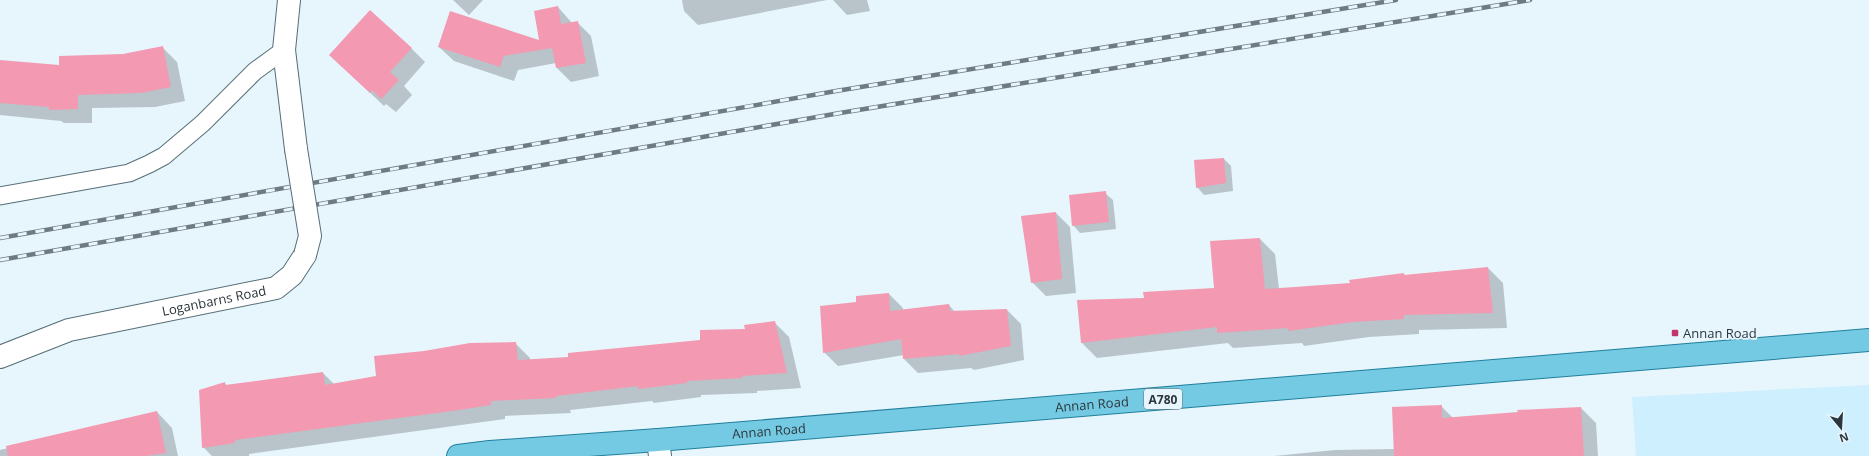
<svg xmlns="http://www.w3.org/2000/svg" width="1869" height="456" font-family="'Open Sans',sans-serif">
<rect width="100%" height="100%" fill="#e6f6fc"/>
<path fill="#cdeffe" d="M 1869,385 L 1869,456 L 1636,456 L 1632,397 Z"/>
<path fill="#0003" d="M 453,0 L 483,0 L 469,15 Z
M 682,0 L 827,0 L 698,25 L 684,11 Z
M 833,0 L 867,0 L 870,11 L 847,15 Z
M 558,7 L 572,23 L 577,22 L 591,36 L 599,76 L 571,82 L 557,68 L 556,63 L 518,70 L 514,81 L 454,61 L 439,47 L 540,41 Z
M 163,48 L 177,62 L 185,101 L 155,107 L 92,108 L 92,123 L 64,123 L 61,121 L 0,115 L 0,61 L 60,67 Z
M 411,48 L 425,62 L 404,86 L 412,95 L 396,112 L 386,104 L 384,106 L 330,55 Z
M 1224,159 L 1231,166 L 1233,191 L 1204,195 L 1197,187 Z
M 1105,193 L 1113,200 L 1116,229 L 1080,233 L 1073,225 Z
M 1056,213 L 1070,227 L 1076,293 L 1046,296 L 1032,282 Z
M 1260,239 L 1275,254 L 1279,289 L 1351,284 L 1404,274 L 1406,276 L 1488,268 L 1503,283 L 1507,328 L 1419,330 L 1419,334 L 1369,337 L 1304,346 L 1302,343 L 1233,348 L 1228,343 L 1097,358 L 1082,343 L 1078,301 L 1145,299 L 1215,289 Z
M 889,294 L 903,308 L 903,311 L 949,305 L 955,312 L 1007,310 L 1021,324 L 1024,360 L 974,370 L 971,368 L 918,373 L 904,359 L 904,355 L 838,366 L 824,352 L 857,303 Z
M 774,322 L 789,337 L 801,388 L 757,391 L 757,393 L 701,395 L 701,397 L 654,403 L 652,401 L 570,410 L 571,413 L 505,416 L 505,419 L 249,454 L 249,456 L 212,456 L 203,447 L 225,383 L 227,386 L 323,373 L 335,385 L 377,377 L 515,343 L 530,358 L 530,361 L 569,358 L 701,341 Z
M 1441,406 L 1453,418 L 1581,408 L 1596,423 L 1598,456 L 1274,456 L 1335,450 L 1394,449 Z
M 157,412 L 172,428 L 178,456 L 0,456 L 0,450 Z"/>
<path fill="#f399b1" d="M 558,6 L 561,24 L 578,21 L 586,63 L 556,68 L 552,48 L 504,56 L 500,67 L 438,47 L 450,11 L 539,40 L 534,11 Z
M 370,10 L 412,48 L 390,72 L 399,80 L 381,99 L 372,90 L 370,93 L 329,55 Z
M 163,46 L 171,87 L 141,93 L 78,95 L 78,109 L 49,110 L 49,107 L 0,103 L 0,60 L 59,65 L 59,56 L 123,54 Z
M 1224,158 L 1226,183 L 1196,188 L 1194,160 Z
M 1106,191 L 1109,222 L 1072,226 L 1069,195 Z
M 1056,212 L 1062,279 L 1031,283 L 1021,216 Z
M 1260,238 L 1265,289 L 1350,283 L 1349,280 L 1404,273 L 1404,275 L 1488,267 L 1493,313 L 1404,315 L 1404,319 L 1353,322 L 1288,331 L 1288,328 L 1217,333 L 1217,327 L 1081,343 L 1077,300 L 1144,298 L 1143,292 L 1214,288 L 1210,241 Z
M 889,293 L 890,311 L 949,304 L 950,311 L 1007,309 L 1011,346 L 959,356 L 959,354 L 903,359 L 901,339 L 823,353 L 820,306 L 856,302 L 856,296 Z
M 775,321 L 787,373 L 742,376 L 743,378 L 687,381 L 687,383 L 638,389 L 638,386 L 556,396 L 556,398 L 491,401 L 491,405 L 459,410 L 235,440 L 235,443 L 202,448 L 199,390 L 225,382 L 225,385 L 323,372 L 325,385 L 376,376 L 374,356 L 424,351 L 470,343 L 516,342 L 518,360 L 568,357 L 568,353 L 700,340 L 700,330 L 745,329 L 744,325 Z
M 1442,405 L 1442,418 L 1518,412 L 1517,410 L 1581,407 L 1584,456 L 1394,456 L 1392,407 Z
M 157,411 L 166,453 L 145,456 L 8,456 L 6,446 Z"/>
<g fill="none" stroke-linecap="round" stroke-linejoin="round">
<defs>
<path id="service" d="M 0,196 L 129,173 L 149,164 L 164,156 L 203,123 L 255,71 L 284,50"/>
<path id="minor" d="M 658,440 L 660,456"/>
<g id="tertiary">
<path d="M 289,0 L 284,50 L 296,149"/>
<path id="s1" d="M 0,357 L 69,330 L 276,288 L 292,275 L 305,255"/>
</g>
<g id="primary">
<path id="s2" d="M 458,456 L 490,452 L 658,440 L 1869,340"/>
</g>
</defs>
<use href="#service" stroke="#576e77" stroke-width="19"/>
<use href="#minor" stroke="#576e77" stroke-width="24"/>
<use href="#tertiary" stroke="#576e77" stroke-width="24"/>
<use href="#primary" stroke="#207f9c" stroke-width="24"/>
<use href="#service" stroke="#fff" stroke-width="17"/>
<use href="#minor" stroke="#fff" stroke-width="22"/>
<use href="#tertiary" stroke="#fff" stroke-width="22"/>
<use href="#primary" stroke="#75cae3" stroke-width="22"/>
<defs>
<path id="rail" d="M 0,238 L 836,91 L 1396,0
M 0,260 L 840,113 L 1530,0"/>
</defs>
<use href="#rail" stroke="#6f7b81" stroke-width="4.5"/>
<use href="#rail" stroke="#e6f6fc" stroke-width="3" stroke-dasharray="9" stroke-linecap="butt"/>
<defs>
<path id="tertiary-bridge" d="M 296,149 L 310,236 L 305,255"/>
</defs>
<use href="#tertiary-bridge" stroke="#576e77" stroke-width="24" stroke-linecap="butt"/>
<use href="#tertiary-bridge" stroke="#fff" stroke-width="22"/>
</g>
<rect fill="#c13569" stroke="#e6f6fc" stroke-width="1.5" x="1671" y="329" width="8" height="8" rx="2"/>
<g text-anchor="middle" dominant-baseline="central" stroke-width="3.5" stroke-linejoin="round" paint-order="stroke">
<rect fill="#e6f6fc" stroke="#647075" stroke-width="1" x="1144" y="389" width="38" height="20" rx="3"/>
<g font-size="12" font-weight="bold" fill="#2c363b">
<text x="1163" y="399">A780</text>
</g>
<g font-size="13" fill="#2c363b" stroke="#e6f6fc">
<text stroke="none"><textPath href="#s1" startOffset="222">Loganbarns Road</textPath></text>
<text stroke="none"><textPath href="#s2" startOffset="636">Annan Road</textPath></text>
<text stroke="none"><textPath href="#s2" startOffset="312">Annan Road</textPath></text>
</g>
<g font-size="13" fill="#2c363b" stroke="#e6f6fc" text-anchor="start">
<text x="1683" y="333">Annan Road</text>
</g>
</g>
<g transform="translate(1841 428) rotate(162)" stroke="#e6f6fc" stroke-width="3" paint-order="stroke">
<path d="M0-3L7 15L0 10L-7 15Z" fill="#2c363b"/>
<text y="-6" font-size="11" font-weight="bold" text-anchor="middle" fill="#2c363b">N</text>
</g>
</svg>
